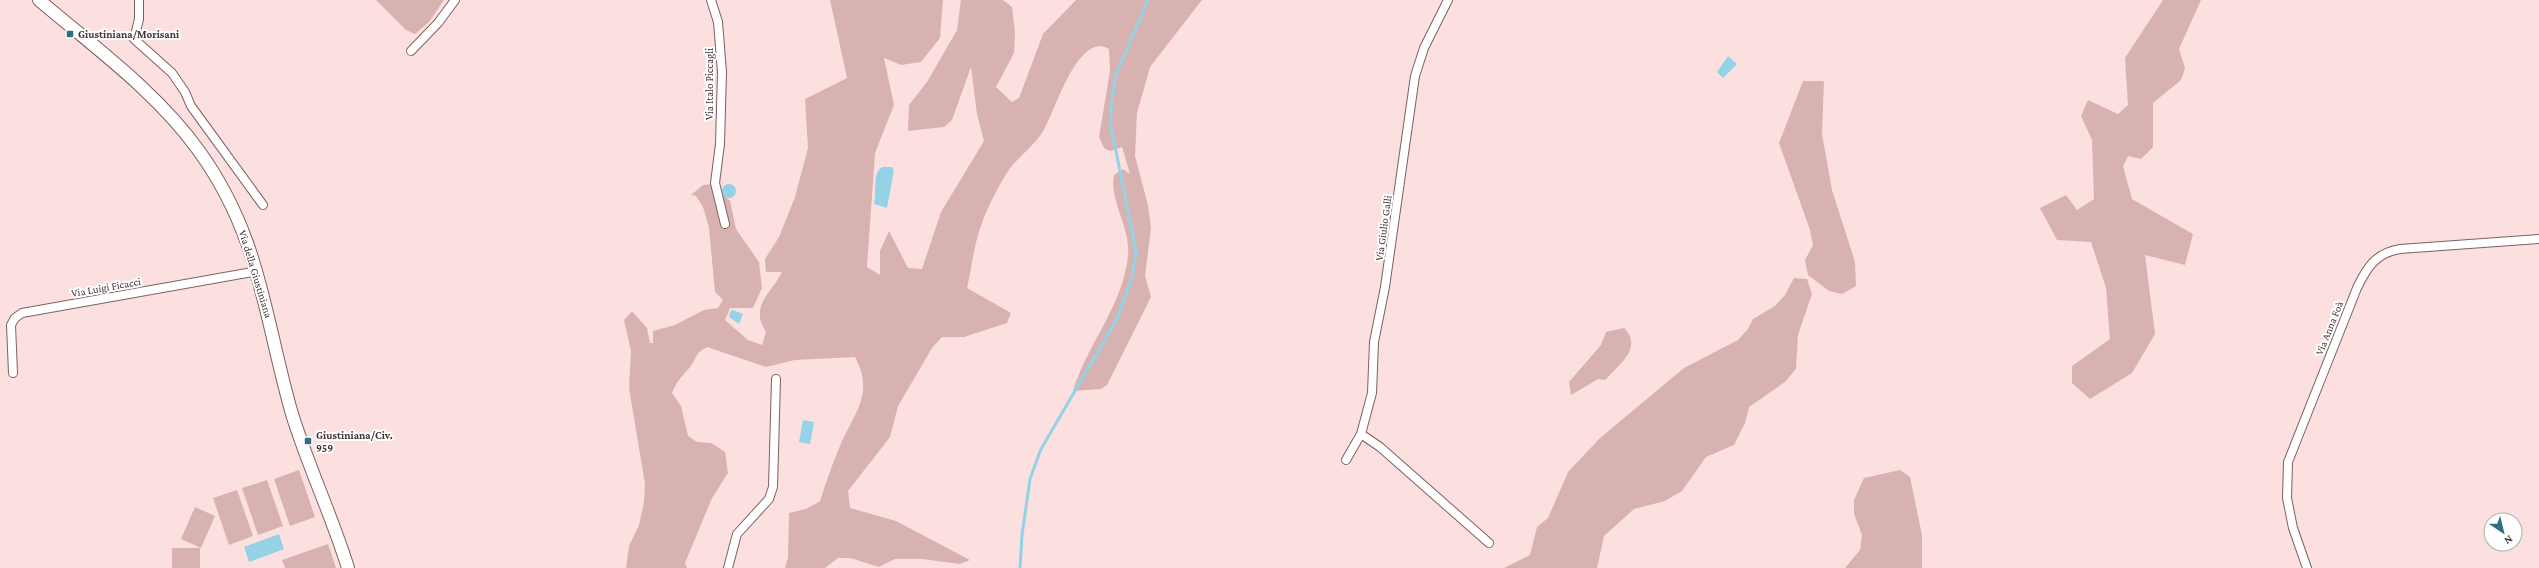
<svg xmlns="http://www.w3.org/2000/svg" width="2539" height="568" font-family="'Crimson Pro',serif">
<rect width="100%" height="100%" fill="#fce0df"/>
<path fill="#d7b2b1" d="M 376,0 L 444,0 L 429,22 L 415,34 L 406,30 Z
M 830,0 L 943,0 L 940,38 L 921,62 L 901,65 L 884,58 L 894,105 L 875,153 L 867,267 L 880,275 L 880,251 L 889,231 L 908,268 L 922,269 L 941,212 L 984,141 L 977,114 L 971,67 L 952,120 L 944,127 L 908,131 L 909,105 L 927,82 L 957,30 L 961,0 L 1003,0 L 1012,7 L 1015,33 L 1014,53 L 996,87 L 1012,102 L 1019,98 L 1043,34 L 1076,0 L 1202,0 L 1150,67 L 1137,113 L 1135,156 L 1148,205 L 1151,228 L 1145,276 L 1151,297 L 1107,385 L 1101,389 L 1073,391 C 1087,344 1123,306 1128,256 C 1131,228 1109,201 1114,175 L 1123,169 L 1130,174 L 1122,147 L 1110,151 L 1104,148 L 1099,137 L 1110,71 L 1109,49 C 1077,30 1054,116 1042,133 C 1033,146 1021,155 1011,167 C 1003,177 986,210 982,223 C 974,243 972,267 967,288 L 1011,313 L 1007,323 L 964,337 L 942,337 L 932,348 L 898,406 L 890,437 L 848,491 L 850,508 L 896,521 L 970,560 L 960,564 L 922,559 L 895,559 L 879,567 L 850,558 L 838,558 L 825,568 L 785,568 L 788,558 L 789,513 L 806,509 L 820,501 C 826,483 832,464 840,446 C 854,413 875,394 855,357 L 795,360 L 766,367 L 707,347 C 693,355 698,357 690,367 C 681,378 678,379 672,393 L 681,406 L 688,436 L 697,442 L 711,443 L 725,452 L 728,473 L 712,498 L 685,563 L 687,568 L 626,568 L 629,546 L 639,525 L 644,502 L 645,484 L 629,388 L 631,351 L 624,320 L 632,311 L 647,328 L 650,343 L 653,343 L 653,331 L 675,325 L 704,310 L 718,308 L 723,300 L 715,292 L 709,228 L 703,207 L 696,196 L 691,195 L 703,185 L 712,184 L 730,201 L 736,229 L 759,262 L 762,288 L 753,308 L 730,308 L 725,320 L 748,340 L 762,345 L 766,332 C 749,306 771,294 782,272 L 766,272 L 765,259 L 779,237 L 795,197 L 808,148 L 805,99 L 847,78 Z
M 2163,0 L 2201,0 L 2179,49 L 2185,68 L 2181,80 L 2153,103 L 2153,147 L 2141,159 L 2128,156 L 2123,166 L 2132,199 L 2193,234 L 2185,265 L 2145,255 L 2155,334 L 2132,373 L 2090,399 L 2072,383 L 2072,366 L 2110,339 L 2106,288 L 2091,242 L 2057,240 L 2040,208 L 2066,195 L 2077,210 L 2094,199 L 2092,140 L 2081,116 L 2088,100 L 2118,114 L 2128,105 L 2125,58 Z
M 1803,81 L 1824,81 L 1822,134 L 1832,190 L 1855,262 L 1856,286 L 1842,294 L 1829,291 L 1808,275 L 1805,260 L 1813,245 L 1810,230 L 1779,143 Z
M 1794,278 L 1807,279 L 1812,294 L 1798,335 L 1796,369 L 1785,382 L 1749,407 L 1745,423 L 1734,445 L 1706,457 L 1682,491 L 1665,501 L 1634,509 L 1604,536 L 1597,568 L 1504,568 L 1530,555 L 1537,527 L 1548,518 L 1568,472 L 1600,438 L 1684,368 L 1738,340 L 1748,329 L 1753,319 L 1775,306 L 1785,295 Z
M 1624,328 C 1644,347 1618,366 1605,380 L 1598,379 L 1571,395 L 1569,382 L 1601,345 L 1606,332 Z
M 299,470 L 315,517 L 290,526 L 274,479 Z
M 1900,470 L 1910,477 L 1922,535 L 1922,568 L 1845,568 L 1860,550 L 1862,535 L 1854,514 L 1854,500 L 1864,478 Z
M 267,480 L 283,526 L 258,535 L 242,488 Z
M 237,490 L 253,536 L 229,545 L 213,498 Z
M 195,507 L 215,516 L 201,548 L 181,539 Z
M 328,544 L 336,568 L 285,568 L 282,560 Z
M 172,548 L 200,548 L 200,568 L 172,568 Z"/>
<path fill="#93d2e7" d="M 1728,56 L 1737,64 L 1723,78 L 1717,72 Z
M 882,167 L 892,167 L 894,170 L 887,208 L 874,204 C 877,194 872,172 882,167 Z
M722 191a7 7 0 1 1 14 0a7 7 0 1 1-14 0Z
M 733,310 L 743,314 L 739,324 L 729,317 L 730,312 Z
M 803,420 L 814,422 L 810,444 L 799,442 Z
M 279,534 L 284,549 L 249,562 L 244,547 Z"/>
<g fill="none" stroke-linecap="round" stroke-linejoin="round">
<path stroke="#93d2e7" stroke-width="3" d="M 1020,568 L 1022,535 L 1030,479 L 1041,449 L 1117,319 L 1132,278 L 1136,252 L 1110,121 L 1115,77 L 1148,0"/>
<defs>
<path id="street" d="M 139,0 L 139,19 L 134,39 L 172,73 L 185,92 L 191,106 L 263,205
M 711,0 L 718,22 L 722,72 L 720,144 L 715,183 L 725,224
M 411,51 L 438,23 L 455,0
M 13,373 L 11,325 L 15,318 L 22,313 L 258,271
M 1361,434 L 1380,447 L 1489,543
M 1346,460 L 1361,434 L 1372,393 L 1374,342 L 1385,287 L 1415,76 L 1424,48 L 1448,0
M 728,568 L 737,534 L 769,499 L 773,487 L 776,379
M 2307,568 L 2293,528 L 2287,498 L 2288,462 L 2357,288 C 2367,267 2376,253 2400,249 L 2539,239"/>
<path id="secondary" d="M 39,0 C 94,47 157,92 199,151 C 261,237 264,317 292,414 C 308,466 332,516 348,568"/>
</defs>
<use href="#street" stroke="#7e6060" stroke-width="10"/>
<use href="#secondary" stroke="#7e6060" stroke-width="14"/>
<use href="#street" stroke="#fff" stroke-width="8"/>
<use href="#secondary" stroke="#fff" stroke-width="12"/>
</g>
<g fill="#2f6f83" stroke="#fff" stroke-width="1.5">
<rect x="66" y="30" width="8" height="8" rx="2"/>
<rect x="304" y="437" width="8" height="8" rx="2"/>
</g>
<g text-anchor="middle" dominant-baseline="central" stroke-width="4" stroke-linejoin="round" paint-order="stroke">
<g font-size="11" font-weight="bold" fill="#433535" stroke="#fff" text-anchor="start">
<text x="78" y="34">Giustiniana/Morisani</text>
<text x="316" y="435">Giustiniana/Civ.<tspan x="316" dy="13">959</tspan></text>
</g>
<g font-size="11" fill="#433535" stroke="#fff">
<text transform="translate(709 84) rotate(-90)">Via Italo Piccagli</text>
<text transform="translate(1383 228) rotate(-82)">Via Giulio Galli</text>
<text transform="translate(256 274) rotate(73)">Via della Giustiniana</text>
<text transform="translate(106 287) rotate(-10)">Via Luigi Ficacci</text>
<text transform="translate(2329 328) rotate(-68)">Via Anna Foà</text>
</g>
</g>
<g transform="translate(2503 532) rotate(145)"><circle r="19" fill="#ffffff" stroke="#b4aeae"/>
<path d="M0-3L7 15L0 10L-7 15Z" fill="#2f6f83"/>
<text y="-6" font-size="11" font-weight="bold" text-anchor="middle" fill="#433535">N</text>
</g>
</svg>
